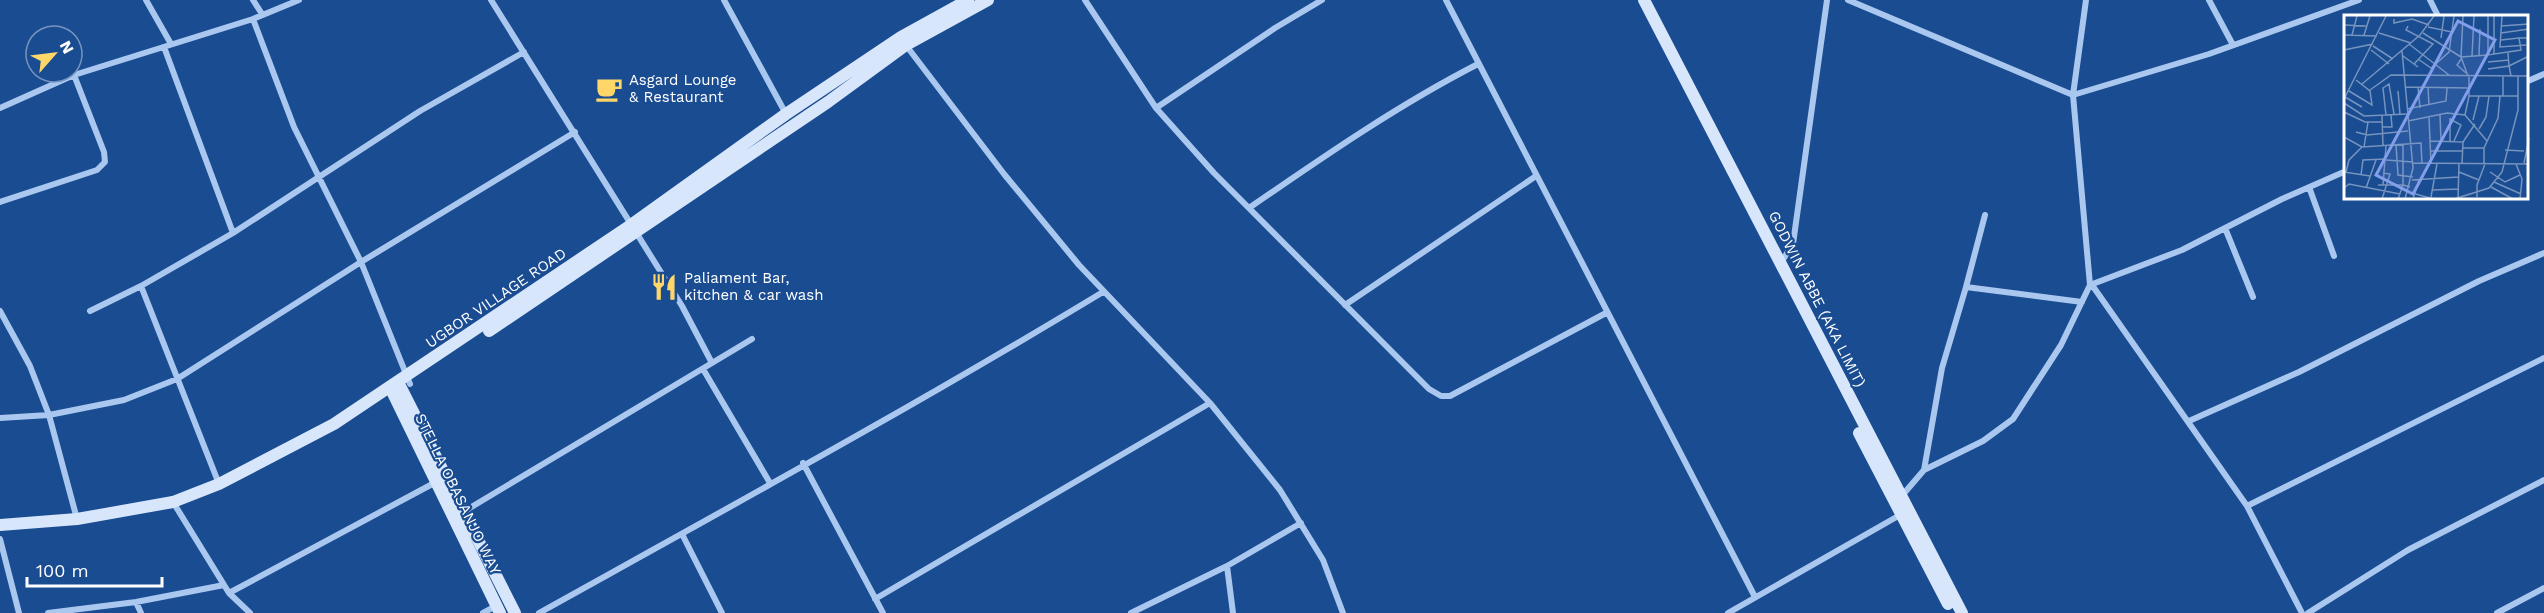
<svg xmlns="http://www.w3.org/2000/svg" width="2544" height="613" font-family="'Work Sans',sans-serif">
<rect width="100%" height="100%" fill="#1a4c92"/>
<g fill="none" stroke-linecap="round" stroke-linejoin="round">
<path stroke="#aac8ef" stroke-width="6" d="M 146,0 L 171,44
M 253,0 L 262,14
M 724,0 L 786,114
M 1085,0 L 1156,108 L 1214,173 L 1429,389 L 1441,396 L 1450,396 L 1606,313
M 1446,0 L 1755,597
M 1848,0 L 2073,95 L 2209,54 L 2359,0
M 2086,0 L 2073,95 L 2090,285
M 2209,0 L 2233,45
M 2430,0 L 2438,16
M 253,19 L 294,127 L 361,262 L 410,384
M 905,44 L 1004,174 L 1079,265 L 1210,403 L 1280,490 L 1323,560 L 1343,613
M 164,47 L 233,233
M 2528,81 L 2544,74
M 0,108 L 74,75 L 253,19 L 299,0
M 1156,108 L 1275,28 L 1322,0
M 2309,187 L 2334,256
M 0,202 L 97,170 L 105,162 L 104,152 L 74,75
M 1249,208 C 1323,157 1398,105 1478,64
M 2225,228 L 2253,297
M 1780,264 L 1793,244 L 1827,0
M 2092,285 L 2247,506 L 2302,613
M 1966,287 L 1985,215
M 1345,305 L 1536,176
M 0,311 L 30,366 L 49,415 L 124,400 L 177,379 L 361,262 L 575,132
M 90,311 L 141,286
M 712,363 L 752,339
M 703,369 L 770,483
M 0,418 L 49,415 L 77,519
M 2189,421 L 2299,372 L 2479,281 L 2544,253
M 803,463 L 883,613
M 1924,470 L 1942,368 L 1966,287 L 2082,302
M 219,484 L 141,286 L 233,233 L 420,111 L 524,52
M 1900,498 L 1924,470 L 1983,441 L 2013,419 L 2061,345 L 2090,285 L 2182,250 L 2282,199 L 2346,171
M 173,502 L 229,593 L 250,613
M 2247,506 L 2544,358
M 463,512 L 712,363 L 682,306 L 491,0
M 682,534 L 722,613
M 0,539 L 19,613
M 1227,566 L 1233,613
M 229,593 L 438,481
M 875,599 L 1210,403
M 136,602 L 141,613
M 48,613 L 136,602 L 224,585
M 483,613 L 496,606
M 539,613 C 728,508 918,404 1103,292
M 1131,613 L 1227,566 L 1301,523
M 1728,613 L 1900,515
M 2308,613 L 2408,550 L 2544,480
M 2497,613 L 2544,588"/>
<path stroke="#d7e6fb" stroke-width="12" d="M 1644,0 L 1962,613
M 489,331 L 828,102 L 906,45 L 988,0
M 398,382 L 515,613
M 390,387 L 500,613
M 1859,433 L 1948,604
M 0,525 L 77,519 L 173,502 L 219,484 L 334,424 L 631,225 L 786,114 L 901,37 L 968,0"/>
</g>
<defs>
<symbol id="cafe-bare" viewBox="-9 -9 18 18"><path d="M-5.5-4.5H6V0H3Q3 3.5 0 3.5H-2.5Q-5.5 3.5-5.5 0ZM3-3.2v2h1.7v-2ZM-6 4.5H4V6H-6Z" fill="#ffd668" stroke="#1a4c92" stroke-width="2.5" paint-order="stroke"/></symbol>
<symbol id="restaurant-bare" viewBox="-9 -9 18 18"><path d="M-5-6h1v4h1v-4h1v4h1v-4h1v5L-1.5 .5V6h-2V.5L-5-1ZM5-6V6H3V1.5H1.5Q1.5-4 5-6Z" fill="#ffd668" stroke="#1a4c92" stroke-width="2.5" paint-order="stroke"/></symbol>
</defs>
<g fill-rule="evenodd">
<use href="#cafe-bare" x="590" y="70" width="38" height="38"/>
<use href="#restaurant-bare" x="645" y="268" width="38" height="38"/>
</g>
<g text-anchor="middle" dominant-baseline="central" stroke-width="4.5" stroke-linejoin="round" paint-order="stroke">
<g font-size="15" fill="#fff" stroke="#1a4c92" text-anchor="start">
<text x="629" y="80">Asgard Lounge<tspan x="629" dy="17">&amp; Restaurant</tspan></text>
<text x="684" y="278">Paliament Bar,<tspan x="684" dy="17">kitchen &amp; car wash</tspan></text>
</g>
<g font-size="15" fill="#fff" stroke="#1a4c92">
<text transform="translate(496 298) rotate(-34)">UGBOR VILLAGE ROAD</text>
<text transform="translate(1817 299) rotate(63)">GODWIN ABBE (AKA LIMIT)</text>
<text transform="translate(458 494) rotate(64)">STELLA OBASANJO WAY</text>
</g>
</g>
<g transform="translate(2344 15)">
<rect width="184" height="184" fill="#1a4c92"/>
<path fill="none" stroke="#7694be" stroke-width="1.5" d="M 119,1 L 117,42 L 124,61M 144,1 L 144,40 L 177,35 L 175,23 L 185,23M 158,1 L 156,32 L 182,30M 50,4 L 50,8 L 68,4 L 85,10M 0,10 L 22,11M 64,11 L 62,15 L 89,29 L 70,49M 157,11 L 185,9M 84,12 L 108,17M 35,18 L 67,28M 79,18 L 117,42M 157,18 L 185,14M 0,20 L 33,21M 8,20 L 13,1M 20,20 L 26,1M 97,23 L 100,1M 157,25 L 175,23M 65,29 L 105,60M 29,31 L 49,44M 0,35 L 29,29M 27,35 L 45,49M 58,36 L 69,153 L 61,184M 135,40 L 136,14M 150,40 L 150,1M 59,41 L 74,52M 128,41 L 130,1M 117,42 L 144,40M 118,43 L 113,50 L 122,58M 74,44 L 87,53 L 105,37 L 110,1M 144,47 L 165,45M 144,54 L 165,51 L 164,38M 125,61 L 125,81 L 174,81M 159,61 L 159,81M 167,61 L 165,51 L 185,41M 18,69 L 76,20 L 90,1M 62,72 L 125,73M 74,72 L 76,93M 84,72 L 85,91M 26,75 L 47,60 L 185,61M 5,76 L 28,90 L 26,76 L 12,65M 54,76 L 56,99M 1,82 L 18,92M 0,84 L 42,1M 0,88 L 20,101 L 63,99M 63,94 L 102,86 L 103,73M 0,97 L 21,107 L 38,107M 42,100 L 39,73 L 45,69 L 50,99M 96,100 L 97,126M 121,100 L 125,81M 38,101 L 39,131M 85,102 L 87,149M 106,103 L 106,126M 106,104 L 117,110 L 110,126M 129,105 L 135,81M 64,106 L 103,98 L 121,100 L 143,126M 38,112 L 48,112 L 47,100M 135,114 L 142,102 L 145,81M 12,117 L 23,120 L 64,116M 0,122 L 18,132 L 77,128 L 78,149M 86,126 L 119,127M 52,130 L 54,160 L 69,162M 20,132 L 24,107M 119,133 L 140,133M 161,135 L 180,136M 87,136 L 119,136M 42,145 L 69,147M 68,148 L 185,149M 180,148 L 185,123M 118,149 L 119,127 L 131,109M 140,149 L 140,133 L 154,103 L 156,81M 172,149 L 178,164 L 176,184M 0,157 L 26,161M 2,157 L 5,145 L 18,132M 115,157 L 135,165M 146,157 L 161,167 L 176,160M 17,160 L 19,145 L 42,144M 68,165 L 114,162M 150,167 L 177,179M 34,170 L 59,170 L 59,129M 39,170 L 42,131M 147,172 L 169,184M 0,173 L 5,169 L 56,179M 22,173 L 32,145M 89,175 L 114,174M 64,177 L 90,184M 87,182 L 93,149M 133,182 L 133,170 L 141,149M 38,184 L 46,159 L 39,158M 54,184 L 59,170 L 66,172M 69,184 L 75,165M 110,184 L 145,173 L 158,157 L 174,95 L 174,61M 114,184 L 115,149"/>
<path fill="#839eea" fill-opacity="0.15" stroke="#839eea" stroke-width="3" d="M 114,6 L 151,25 L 69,179 L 32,160 Z"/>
<rect width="184" height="184" fill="none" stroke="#fff" stroke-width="3"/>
</g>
<g transform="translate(54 54) rotate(62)"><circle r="28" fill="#1a4c92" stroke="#7694be" stroke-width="1.5"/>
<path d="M0-4.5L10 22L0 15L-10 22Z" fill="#ffd668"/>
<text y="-9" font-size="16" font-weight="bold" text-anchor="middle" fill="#ffffff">N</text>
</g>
<path d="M27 577v9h135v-9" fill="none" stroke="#ffffff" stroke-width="3"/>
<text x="36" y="577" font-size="18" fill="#ffffff" stroke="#1a4c92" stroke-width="4.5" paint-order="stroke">100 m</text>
</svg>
